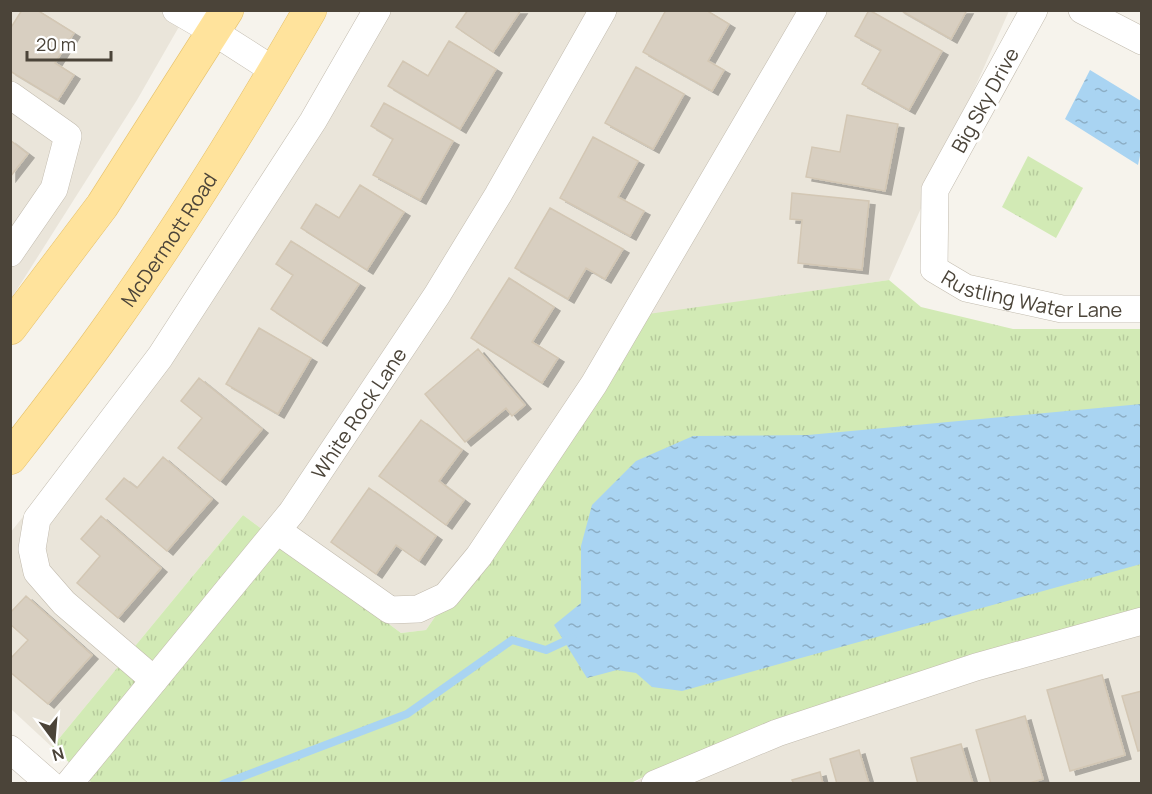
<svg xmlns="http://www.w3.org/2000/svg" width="1152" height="794" font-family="Manrope,sans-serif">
<defs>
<pattern id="park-tufts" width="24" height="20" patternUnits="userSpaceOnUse" patternTransform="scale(1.5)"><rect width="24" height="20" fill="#d2eab5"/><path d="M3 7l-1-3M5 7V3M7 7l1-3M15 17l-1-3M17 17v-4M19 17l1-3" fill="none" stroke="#b6ca9c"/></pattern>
<pattern id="water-ripples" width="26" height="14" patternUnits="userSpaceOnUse" patternTransform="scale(1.5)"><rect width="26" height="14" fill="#a9d4f2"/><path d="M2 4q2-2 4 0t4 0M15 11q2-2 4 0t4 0" fill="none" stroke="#8caec5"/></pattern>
<filter id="shadow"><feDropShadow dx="6" dy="4" stdDeviation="0" flood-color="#0004"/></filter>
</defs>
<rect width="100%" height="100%" fill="#f6f3ec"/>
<path fill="#eae5da" d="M 11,11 L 188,11 L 137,100 L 11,299 Z
M 374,11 L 1009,11 L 889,280 L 641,316 L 426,630 L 401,633 L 243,515 L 52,747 L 11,709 L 10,533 L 163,342 Z
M 1141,614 L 1141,783 L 631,784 L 662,768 Z"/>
<path fill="url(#park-tufts)" d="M 1028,156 L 1083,188 L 1056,238 L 1002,207 Z
M 889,280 L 921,307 L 1013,329 L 1141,329 L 1141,614 L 662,768 L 631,783 L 92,783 L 52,747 L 243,515 L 401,633 L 426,630 L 641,315 Z"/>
<path fill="url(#water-ripples)" d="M 1090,70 L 1141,101 L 1141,151 L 1138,165 L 1065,119 Z
M 1141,404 L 1141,564 L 682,691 L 652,687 L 636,673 L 617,670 L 587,678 L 554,625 L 581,603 L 581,546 L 592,505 L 636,461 L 693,436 L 808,435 Z"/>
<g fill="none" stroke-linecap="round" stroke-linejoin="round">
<path stroke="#a9d4f2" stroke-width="8" d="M 223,784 L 407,714 L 512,640 L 546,650 L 572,638"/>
</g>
<path fill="#d8cfc1" stroke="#d3c7b4" stroke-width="1.5" filter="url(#shadow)" d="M 22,10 L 37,10 L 74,33 L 55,63 L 74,75 L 58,100 L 10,71 L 10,29 Z
M 468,10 L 521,10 L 493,52 L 456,27 Z
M 666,10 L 706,10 L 729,24 L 708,61 L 724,70 L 712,91 L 643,52 Z
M 869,10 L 942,51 L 909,110 L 862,84 L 881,50 L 855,36 Z
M 900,10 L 967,10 L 951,39 Z
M 449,41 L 496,69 L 460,129 L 388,86 L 403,61 L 428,76 Z
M 636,67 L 684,94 L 653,149 L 605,123 Z
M 384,103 L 453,141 L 420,200 L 373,175 L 393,139 L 371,126 Z
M 847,115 L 898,124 L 885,191 L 806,177 L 812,147 L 840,152 Z
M 593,137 L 638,161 L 618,197 L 644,211 L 630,236 L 560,198 Z
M 10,140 L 28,154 L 10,177 Z
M 360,185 L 404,212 L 367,270 L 301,228 L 316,204 L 339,218 Z
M 792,193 L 869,201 L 862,270 L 798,263 L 802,220 L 790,219 Z
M 550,208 L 623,249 L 605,279 L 586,268 L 568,299 L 515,268 Z
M 291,241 L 359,284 L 321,342 L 271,309 L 293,275 L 276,264 Z
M 509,278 L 554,307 L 532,342 L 558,358 L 542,383 L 471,338 Z
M 259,328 L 311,358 L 278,414 L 226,384 Z
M 478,349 L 525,405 L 512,416 L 506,408 L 465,442 L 425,394 Z
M 199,378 L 262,429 L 220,481 L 178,448 L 202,418 L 181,401 Z
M 421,420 L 462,450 L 439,481 L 464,500 L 446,525 L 379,476 Z
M 163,457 L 212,499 L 167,551 L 106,499 L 124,478 L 137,488 Z
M 369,488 L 436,536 L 419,561 L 396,545 L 376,574 L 331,542 Z
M 101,516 L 161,568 L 118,618 L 77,583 L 100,556 L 81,539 Z
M 26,596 L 92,655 L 48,704 L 10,672 L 10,659 L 28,640 L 10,624 L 10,613 Z
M 1102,675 L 1125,755 L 1070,771 L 1047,690 Z
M 1142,691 L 1142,750 L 1138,751 L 1122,696 Z
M 1025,716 L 1043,779 L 1026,784 L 991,784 L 976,730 Z
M 961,744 L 973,784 L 918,784 L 911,758 Z
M 859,750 L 869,784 L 837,784 L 830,759 Z
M 820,772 L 823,784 L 794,784 L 792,780 Z"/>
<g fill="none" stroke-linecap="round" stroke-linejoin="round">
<defs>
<g id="minor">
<path d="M 176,10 L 214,32 L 275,71"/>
<path id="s1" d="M 1034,10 L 935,190 L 934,269 L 966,288 L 1062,309 L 1142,309"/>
<path d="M 1082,10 L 1142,41"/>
<path d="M 10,95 L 68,136 L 54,189 L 10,253"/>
<path d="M 278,531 L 390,610 L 418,609 L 446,596 L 479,556 L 594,384 L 813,10"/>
<path d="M 154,680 L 64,603 L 37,572 L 32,549 L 37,519 L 160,357 L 313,121 L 377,10"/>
<path d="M 10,749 L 50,784"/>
<path id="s2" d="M 69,784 L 292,512 L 437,295 L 498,195 L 603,10"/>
<path d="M 655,784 L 777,733 L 976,667 L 1142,621"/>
</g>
<g id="major">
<path d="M 10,328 L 102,206 L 227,10"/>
<path id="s3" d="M 10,458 C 42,417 74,376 104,334 C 179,230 246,121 310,10"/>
</g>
</defs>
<use href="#minor" stroke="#c2bbae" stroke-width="28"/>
<use href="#major" stroke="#e6c16a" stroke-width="34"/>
<use href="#minor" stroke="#fff" stroke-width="27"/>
<use href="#major" stroke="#ffe39c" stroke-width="33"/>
</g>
<g text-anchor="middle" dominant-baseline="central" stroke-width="6" stroke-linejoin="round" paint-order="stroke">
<g font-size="20" fill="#4b4439" stroke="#fff">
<text transform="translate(985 100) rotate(-61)">Big Sky Drive</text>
<text stroke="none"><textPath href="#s3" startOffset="270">McDermott Road</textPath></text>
<text stroke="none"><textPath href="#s1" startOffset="388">Rustling Water Lane</textPath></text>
<text stroke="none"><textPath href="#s2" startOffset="471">White Rock Lane</textPath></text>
</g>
</g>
<rect width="1152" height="794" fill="none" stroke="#4b4439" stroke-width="24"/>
<g transform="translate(54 740) rotate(164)" stroke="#ffffff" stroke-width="4.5" paint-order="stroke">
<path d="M0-4.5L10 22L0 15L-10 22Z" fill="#4b4439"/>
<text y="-9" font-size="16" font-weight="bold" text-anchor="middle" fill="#4b4439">N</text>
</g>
<path d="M27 51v9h84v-9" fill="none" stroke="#4b4439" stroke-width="3"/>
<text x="36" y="51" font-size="18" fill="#4b4439" stroke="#ffffff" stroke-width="4.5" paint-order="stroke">20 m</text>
</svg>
